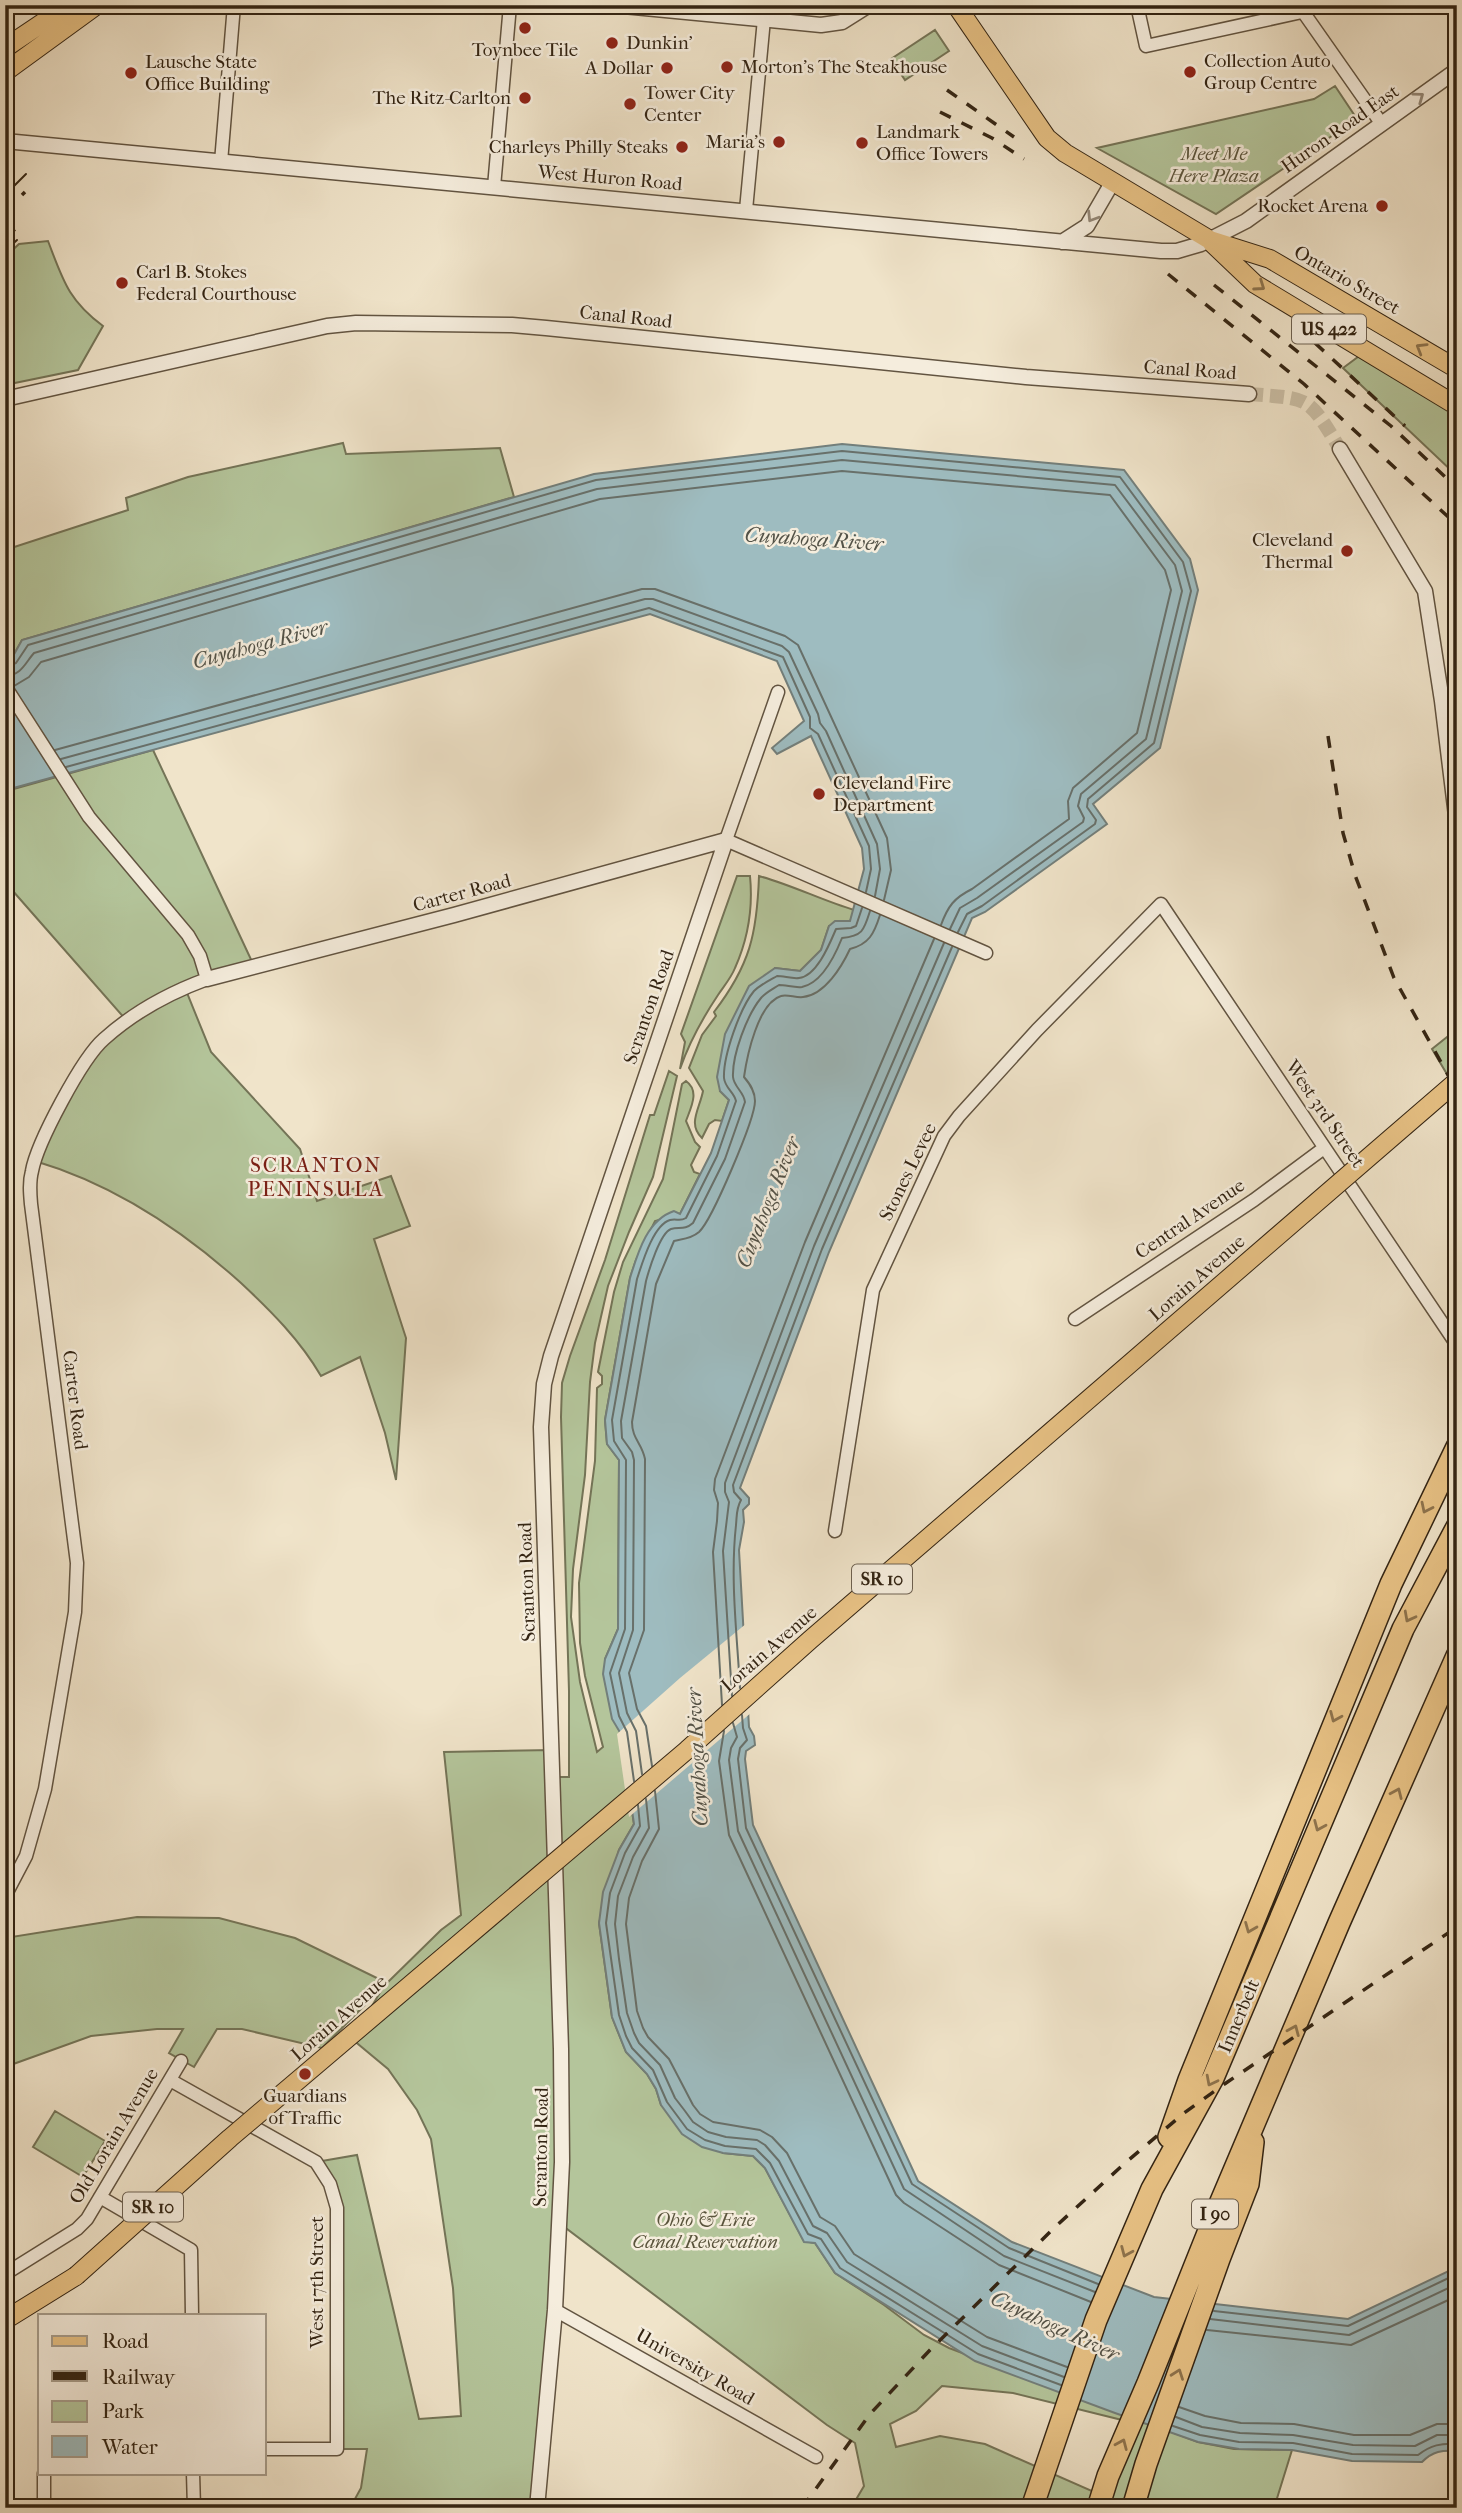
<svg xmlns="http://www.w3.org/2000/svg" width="1462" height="2513" font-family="'IM FELL French Canon',serif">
<rect width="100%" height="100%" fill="#f0e4ca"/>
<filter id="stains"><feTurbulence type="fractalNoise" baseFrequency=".00286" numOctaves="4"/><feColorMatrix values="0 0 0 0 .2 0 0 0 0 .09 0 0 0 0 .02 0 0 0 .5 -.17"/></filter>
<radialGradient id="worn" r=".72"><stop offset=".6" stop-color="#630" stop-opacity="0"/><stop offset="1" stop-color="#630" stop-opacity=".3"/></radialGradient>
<path fill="#b4c59b" stroke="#747457" stroke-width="2" fill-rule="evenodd" d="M 935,30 L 949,51 L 905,80 L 891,59 Z
M 1335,86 L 1357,119 L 1216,214 L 1097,148 L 1314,99 Z
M 48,241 C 63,280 68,300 103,326 L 78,370 L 5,385 L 5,257 L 19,244 Z
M 1366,351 L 1457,406 L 1457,476 L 1343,368 Z
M 343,443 L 346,454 L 500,448 L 514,497 L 22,640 L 12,658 L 5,647 L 5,550 L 128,510 L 126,498 L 188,477 Z
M 153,750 L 255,968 L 185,988 L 211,1052 L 300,1149 L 317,1201 L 391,1176 L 410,1226 L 374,1239 L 406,1338 L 396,1480 L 385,1433 L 360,1357 L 321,1376 C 300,1340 271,1311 241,1283 C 180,1228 113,1184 35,1161 L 90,1056 L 127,1021 L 5,882 L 5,794 L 10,790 Z
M 737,876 L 750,876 C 753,907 748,939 735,968 C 731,978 724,986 718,995 C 702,1019 689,1043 680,1069 L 685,1042 L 681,1034 Z
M 759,876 C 792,885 821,900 854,910 L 850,922 L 829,926 L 821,950 L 800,971 L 775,968 L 720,1091 L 729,1100 L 722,1121 L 715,1120 L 709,1124 L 702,1138 C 687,1124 700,1108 703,1091 L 689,1068 L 702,1035 L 716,1016 L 714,1012 C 750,965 757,934 759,876 Z
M 1457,1029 L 1457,1091 L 1432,1049 Z
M 669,1071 L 677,1076 L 653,1177 L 629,1232 L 608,1286 L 595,1343 L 590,1382 L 585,1475 L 573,1569 L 571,1617 L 580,1682 L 597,1752 L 603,1747 L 585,1676 L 580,1643 L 579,1583 L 595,1461 L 597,1388 L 602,1384 L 602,1376 L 598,1372 L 614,1292 L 623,1262 L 663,1179 L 682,1084 L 686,1081 C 700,1091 691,1107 686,1121 L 695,1142 L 700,1147 L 691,1165 L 694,1172 L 700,1174 L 680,1214 L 655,1221 L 636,1260 L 630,1278 L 605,1420 L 607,1444 L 619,1460 L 618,1629 L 605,1659 L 620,1732 L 634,1824 L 619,1850 L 599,1923 L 612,2017 L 626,2052 L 647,2074 L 656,2089 L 661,2105 L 723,2153 L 753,2156 L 765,2168 L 804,2241 L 815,2243 L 835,2273 L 884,2305 L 924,2335 L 949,2348 L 1198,2442 L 1234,2449 L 1292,2450 L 1274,2508 L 851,2508 L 864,2486 L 855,2443 L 827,2425 L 559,2223 L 537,2508 L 350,2508 L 361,2488 L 367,2449 L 337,2449 L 337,2208 L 316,2162 L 357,2155 L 419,2419 L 461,2416 L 453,2288 L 431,2139 L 417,2110 L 388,2069 L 352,2039 L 384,1986 L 322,2048 L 242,2029 L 217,2029 L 194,2067 L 169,2053 L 183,2029 L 157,2029 L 91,2036 L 5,2067 L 5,1938 L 137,1917 L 219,1918 L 295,1938 L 387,1983 L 441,1930 L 461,1915 L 444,1752 L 552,1750 L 553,1777 L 569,1777 L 569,1691 L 561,1417 L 562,1383 L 570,1356 L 605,1260 L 650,1115 L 654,1115 ZM 942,2386 L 1013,2393 L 1130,2422 L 1103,2496 L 985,2444 L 940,2436 L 896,2447 L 890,2424 L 916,2411 Z
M 55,2111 L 105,2141 L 83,2177 L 33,2147 Z"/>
<path fill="#9ebcc0" stroke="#737f7b" stroke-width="2" d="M 842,444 L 1124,470 L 1190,559 L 1198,590 L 1160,748 L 1093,804 L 1107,824 L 985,912 L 972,918 L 829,1252 L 740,1488 L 749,1498 L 749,1504 L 743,1510 L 744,1522 L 739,1550 L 749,1727 L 754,1736 L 755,1745 L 746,1751 L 745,1759 L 753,1825 L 918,2181 L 1012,2242 L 1154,2297 L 1348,2319 L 1457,2267 L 1457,2451 C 1442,2450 1433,2451 1422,2462 L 1352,2461 L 1292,2450 L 1239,2449 L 1198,2442 L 1115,2413 L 975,2361 L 835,2273 L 815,2243 L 804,2242 L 765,2168 L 753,2156 L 723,2153 L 702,2147 L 682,2134 L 661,2105 L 656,2089 L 647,2074 L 626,2052 L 612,2017 L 599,1923 L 603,1892 L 619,1850 L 634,1824 L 621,1734 L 612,1719 L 603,1674 L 605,1659 L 618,1629 L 619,1460 L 607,1444 L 605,1420 L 630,1278 C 638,1252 647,1220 674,1211 L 680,1214 L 711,1153 L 729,1100 L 720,1091 L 717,1077 L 725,1034 L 749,986 L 775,968 L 800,971 L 821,950 L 829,926 L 835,921 L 850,921 L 864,869 L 862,848 L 811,736 L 777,754 L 772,748 L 804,721 L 777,661 L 650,614 L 10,789 L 5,794 L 5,662 L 12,658 L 22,640 L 594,474 Z"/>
<path fill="#f0e4ca" d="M 747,1623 L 752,1712 L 629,1817 L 617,1734 L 680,1678 Z"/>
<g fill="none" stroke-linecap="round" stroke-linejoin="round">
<path stroke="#68706a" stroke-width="2" d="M 5,667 L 16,663 L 28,645 L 596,480 L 842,451 L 1120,477 L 1183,562 L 1191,591 L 1154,743 L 1088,799 L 1087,807 L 1096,820 L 1095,824 L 982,906 L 967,914 L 958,932
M 5,676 C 22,675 25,663 34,653 L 597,489 L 842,460 L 1115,485 L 1175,565 L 1182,591 L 1146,739 L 1081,794 L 1078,806 L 1084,818 L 1083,822 L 977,898 L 960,908 L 950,929
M 14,686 L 29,677 L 41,662 L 600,499 L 842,471 L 1110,495 L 1165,570 L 1171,590 L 1137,733 L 1073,788 L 1068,801 L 1069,819 L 972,889 C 954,898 948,906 941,925
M 55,750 L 642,589 L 655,589 L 785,636 L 798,645 L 887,838 L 891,870 L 884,900
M 61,759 L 645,599 L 653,599 L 782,646 L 789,652 L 818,714 L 820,723 L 826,731 L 877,844 L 880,869 L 875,896
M 66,767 L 649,608 L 783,657 L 810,717 L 810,728 L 818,734 L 869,846 L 871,869 L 866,892
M 740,1688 C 737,1634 730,1579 736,1525 C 737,1515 736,1509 741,1500 L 734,1492 L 733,1485 L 822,1249 L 952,947
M 732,1696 L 723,1551 L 729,1502 L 725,1492 L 725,1483 L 814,1246 L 944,943
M 722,1705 L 713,1552 L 717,1521 L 718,1503 L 714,1490 L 715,1479 L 805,1242 L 934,939
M 742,1715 L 743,1728 L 747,1740 L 740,1748 L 738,1759 L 746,1828 L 912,2184 L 1009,2248 L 1098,2284
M 733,1723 L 737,1737 L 731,1748 L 729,1760 L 738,1831 L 904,2189 L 1004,2256 L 1095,2292
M 724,1731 L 719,1761 L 729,1835 L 896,2195 L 904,2203 L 999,2265 L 1091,2302
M 652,1766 L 646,1726 L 637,1709 L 629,1673 L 644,1630 L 645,1459 C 642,1443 632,1439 632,1422 L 656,1284 L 674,1241 C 682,1239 691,1239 699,1232 C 712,1220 755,1119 755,1101 C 755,1091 750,1084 744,1077 C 747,1056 758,1003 781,996 C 787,994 796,998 803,997 C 825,995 842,966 850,949 C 869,944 874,934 880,915
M 642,1774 L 636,1731 L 627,1713 L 619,1673 L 633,1630 L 634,1460 L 632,1452 L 622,1438 L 621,1421 L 646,1281 C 649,1270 660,1233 671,1229 C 680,1227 685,1230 693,1223 L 725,1159 L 745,1102 C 744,1092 734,1087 733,1077 C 732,1055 747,1015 761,998 C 765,993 773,989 779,985 C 786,985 795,988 802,987 C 822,983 836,953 842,938 C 863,936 864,930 870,911
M 634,1781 L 627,1732 L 619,1716 L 610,1673 L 625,1629 L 626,1460 L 614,1441 L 612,1420 L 637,1279 C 642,1264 653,1225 670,1220 C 677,1218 679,1222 686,1218 L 717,1156 L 736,1101 C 734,1092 725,1088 724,1078 C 723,1056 740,1008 754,991 C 760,985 770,980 777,976 C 784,976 792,979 799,978 C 817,976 830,943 836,929 L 851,928 L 856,926 L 862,908
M 655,1791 L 659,1829 L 642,1861 L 629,1898 L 626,1924 L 637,2011 L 643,2028 L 648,2037 L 669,2059 L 693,2105 L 700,2114 L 713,2122 L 760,2130 L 772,2137 L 787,2153 L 820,2217 L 835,2226 L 854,2254 L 987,2337 L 1067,2367
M 646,1799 L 649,1828 L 633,1857 L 618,1896 L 615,1924 L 619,1959 L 627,2013 L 634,2033 L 639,2043 L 660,2065 L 675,2098 L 685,2111 L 693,2122 L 708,2132 L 726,2137 L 757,2140 L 765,2145 L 779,2161 L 813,2226 L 827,2233 L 847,2262 L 982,2346 L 1064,2377
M 638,1805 L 640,1826 L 625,1853 L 610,1893 L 606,1923 L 619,2015 L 626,2036 L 632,2048 L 653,2070 L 667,2102 L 687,2129 L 705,2140 L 725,2146 L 756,2149 L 770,2163 L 808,2234 L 821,2239 L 840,2268 L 978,2354 L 1061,2385
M 1214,2311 L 1348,2326 L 1457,2274
M 1210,2319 L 1349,2335 L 1457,2284
M 1207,2330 L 1351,2345 L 1457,2296
M 1179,2407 L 1205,2416 L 1241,2423 L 1294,2424 L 1354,2435 L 1410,2435 L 1437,2424 L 1457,2424
M 1176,2417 L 1202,2427 L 1240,2433 L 1293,2435 L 1353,2445 L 1415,2446 L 1437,2435 L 1457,2435
M 1173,2426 L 1200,2435 L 1239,2442 L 1293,2443 L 1352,2454 L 1418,2455 C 1431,2445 1441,2443 1457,2444"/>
<path stroke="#cabea5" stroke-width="14" stroke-dasharray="14 7" stroke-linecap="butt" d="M 1249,394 C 1311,399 1307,395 1340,449"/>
<defs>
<path id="minor" d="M 1137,5 L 1146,46 L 1302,12
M 1299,6 L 1381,123
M 221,162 L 234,5
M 494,187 L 510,5
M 746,210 L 764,19
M 5,686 L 89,817 L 188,935 L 200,956 L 207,979 C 169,993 134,1012 104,1039 C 82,1058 37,1143 32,1171 C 29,1182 30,1193 31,1204 L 77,1563 L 75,1612 L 45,1789 L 26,1856 L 5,1896
M 778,692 L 726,840 L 986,953
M 1075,1319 L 1254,1200 L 1324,1148
M 835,1531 L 873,1290 L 944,1136 L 959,1116 L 1037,1030 L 1161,904 L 1457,1345
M 170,2080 L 316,2162 L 330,2184 L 337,2208 L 337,2449 L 264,2449
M 100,2197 L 191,2250 L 192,2315
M 5,2274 L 77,2229 L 87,2219 L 181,2061
M 555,2310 L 816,2457
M 193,2473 L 194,2508
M 44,2508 L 44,2473"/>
<path id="tertiary" d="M 613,5 L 821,25 L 842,22 L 869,5
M 5,141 L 1161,251 L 1177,251 L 1201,244 L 1246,221 L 1457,70
M 1062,242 L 1087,226 L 1112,183
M 5,399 L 327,326 L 356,323 L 512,325 L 546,328 L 1026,377 L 1249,394
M 1340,449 L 1425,591 L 1442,701 L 1457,824
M 207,979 L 454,915 L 726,840
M 537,2508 L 555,2310 L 562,2162 L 561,2049 L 541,1427 L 544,1384 L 551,1356 L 726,840"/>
<path id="primary" d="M 956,5 L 1047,138 L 1065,153 L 1210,240 L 1270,259 L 1457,369
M 5,48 L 69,5
M 5,72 L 97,5
M 1212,243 L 1255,284 L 1457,406
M 5,2320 L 76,2276"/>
<path id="motorway" d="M 1169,2137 L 1189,2080 L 1391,1584 L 1457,1447
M 1032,2508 L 1096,2320 L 1152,2189 L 1213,2078 L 1403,1629 L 1457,1527
M 1098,2508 L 1108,2476 L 1148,2383 L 1214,2218 L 1339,1923 L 1457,1656
M 1133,2508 L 1146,2464 L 1219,2259 L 1248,2184 L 1253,2142"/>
</defs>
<use href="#minor" stroke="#625441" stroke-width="15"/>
<use href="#tertiary" stroke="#625441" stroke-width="17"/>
<use href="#primary" stroke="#332413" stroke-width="20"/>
<use href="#motorway" stroke="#332413" stroke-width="24"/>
<use href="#minor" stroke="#f5eddd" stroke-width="12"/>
<use href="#tertiary" stroke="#f5eddd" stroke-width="14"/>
<use href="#primary" stroke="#e8c285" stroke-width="18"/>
<use href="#motorway" stroke="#e8c285" stroke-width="21"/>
<path stroke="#332413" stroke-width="2" d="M 5,195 L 26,174
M 5,251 L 17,240"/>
<path stroke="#332413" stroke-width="3.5" stroke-dasharray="12 12" stroke-linecap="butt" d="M 947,90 L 1014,137
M 940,112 L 992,138 L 1024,159
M 5,212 L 25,192
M 5,236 L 17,228
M 1168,274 L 1304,384 L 1457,525
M 1214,285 L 1391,426 L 1457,488
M 1315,343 L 1405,426
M 1328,736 L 1343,833 L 1355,875 L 1394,978 L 1457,1091
M 802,2508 L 870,2414 L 930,2350 L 1055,2227 L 1124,2164 L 1184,2113 L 1226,2083 L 1457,1927"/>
<defs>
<path id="primary-bridge" d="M 76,2276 L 230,2138 L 687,1750 L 810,1640 L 1457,1081"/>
</defs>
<use href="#primary-bridge" stroke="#332413" stroke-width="20" stroke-linecap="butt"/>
<use href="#primary-bridge" stroke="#e8c285" stroke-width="18"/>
</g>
<defs><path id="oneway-chevron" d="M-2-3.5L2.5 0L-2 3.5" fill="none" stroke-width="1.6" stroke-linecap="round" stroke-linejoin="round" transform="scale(1.75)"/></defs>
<g stroke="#948878">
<use href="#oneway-chevron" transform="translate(1419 97) rotate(-36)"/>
<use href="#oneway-chevron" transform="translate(1092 217) rotate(122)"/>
</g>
<g stroke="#8e734c">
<use href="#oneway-chevron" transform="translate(1260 286) rotate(35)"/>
<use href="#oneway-chevron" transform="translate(1421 348) rotate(-149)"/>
<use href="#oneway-chevron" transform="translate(1426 1508) rotate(116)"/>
<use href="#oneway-chevron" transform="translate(1409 1617) rotate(118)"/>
<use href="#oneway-chevron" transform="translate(1335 1717) rotate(113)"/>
<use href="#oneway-chevron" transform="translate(1397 1793) rotate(-66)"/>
<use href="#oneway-chevron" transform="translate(1319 1826) rotate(113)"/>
<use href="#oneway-chevron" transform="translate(1250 1928) rotate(112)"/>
<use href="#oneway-chevron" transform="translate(1294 2030) rotate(-67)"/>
<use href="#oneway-chevron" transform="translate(1211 2081) rotate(117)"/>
<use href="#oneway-chevron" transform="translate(1126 2252) rotate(113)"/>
<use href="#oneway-chevron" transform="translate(1178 2374) rotate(-70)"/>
<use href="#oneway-chevron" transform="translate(1122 2444) rotate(-67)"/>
</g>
<g fill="#8f2418" stroke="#f5eddd" stroke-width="2.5">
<circle cx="525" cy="28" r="7"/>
<circle cx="612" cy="43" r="7"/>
<circle cx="727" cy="67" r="7"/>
<circle cx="667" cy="68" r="7"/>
<circle cx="1190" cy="72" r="7"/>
<circle cx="131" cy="73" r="7"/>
<circle cx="525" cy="98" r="7"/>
<circle cx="630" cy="104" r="7"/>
<circle cx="779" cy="142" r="7"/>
<circle cx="862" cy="143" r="7"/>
<circle cx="682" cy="147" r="7"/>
<circle cx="1382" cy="206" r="7"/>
<circle cx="122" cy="283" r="7"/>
<circle cx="1347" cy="551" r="7"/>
<circle cx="819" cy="794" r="7"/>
<circle cx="305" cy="2074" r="7"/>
</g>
<g text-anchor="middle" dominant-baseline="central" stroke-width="5" stroke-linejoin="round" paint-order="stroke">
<g fill="#f5eddd" stroke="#6d6050" stroke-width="2">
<rect x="1292" y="314.5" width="74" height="29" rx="5"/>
<rect x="852" y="1564.5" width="60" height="29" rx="5"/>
<rect x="123" y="2192.5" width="60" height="29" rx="5"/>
<rect x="1192" y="2199.5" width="46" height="29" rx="5"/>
</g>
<g font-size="18" font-weight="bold" fill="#332413">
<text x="1329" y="329">US 422</text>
<text x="882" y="1579">SR 10</text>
<text x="153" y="2207">SR 10</text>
<text x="1215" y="2214">I 90</text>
</g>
<g font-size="19" fill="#332413" stroke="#f5eddd" text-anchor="start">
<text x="626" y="43">Dunkin'</text>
<text x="525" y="50" text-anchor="middle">Toynbee Tile</text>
<text x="1204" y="61">Collection Auto<tspan x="1204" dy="22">Group Centre</tspan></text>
<text x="145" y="62">Lausche State<tspan x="145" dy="22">Office Building</tspan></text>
<text x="741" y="67">Morton's The Steakhouse</text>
<text x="653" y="68" text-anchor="end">A Dollar</text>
<text x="644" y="93">Tower City<tspan x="644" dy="22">Center</tspan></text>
<text x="511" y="98" text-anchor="end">The Ritz-Carlton</text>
<text x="876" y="132">Landmark<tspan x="876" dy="22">Office Towers</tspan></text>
<text x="765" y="142" text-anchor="end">Maria's</text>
<text x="668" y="147" text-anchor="end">Charleys Philly Steaks</text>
<text x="1368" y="206" text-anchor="end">Rocket Arena</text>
<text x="136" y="272">Carl B. Stokes<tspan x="136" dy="22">Federal Courthouse</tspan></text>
<text x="1333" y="540" text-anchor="end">Cleveland<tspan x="1333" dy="22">Thermal</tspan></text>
<text x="833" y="783">Cleveland Fire<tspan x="833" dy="22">Department</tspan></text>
<text x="305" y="2096" text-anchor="middle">Guardians<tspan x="305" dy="22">of Traffic</tspan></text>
</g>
<g font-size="19" fill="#332413" stroke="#f5eddd">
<text transform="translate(1340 129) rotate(-35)">Huron Road East</text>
<text transform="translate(610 178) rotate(5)">West Huron Road</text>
<text transform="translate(1347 280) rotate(30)">Ontario Street</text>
<text transform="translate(626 317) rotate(6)">Canal Road</text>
<text transform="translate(1190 370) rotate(4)">Canal Road</text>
<text transform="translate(462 893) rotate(-15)">Carter Road</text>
<text transform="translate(649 1007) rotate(-71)">Scranton Road</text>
<text transform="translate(1325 1114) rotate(56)">West 3rd Street</text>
<text transform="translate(908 1172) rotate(-64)">Stones Levee</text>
<text transform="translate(1190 1219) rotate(-34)">Central Avenue</text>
<text transform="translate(1197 1278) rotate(-41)">Lorain Avenue</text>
<text transform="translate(75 1400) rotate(83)">Carter Road</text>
<text transform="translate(527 1582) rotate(-92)">Scranton Road</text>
<text transform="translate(769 1649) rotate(-41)">Lorain Avenue</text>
<text transform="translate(1239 2016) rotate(-67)">Innerbelt</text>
<text transform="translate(339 2018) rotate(-41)">Lorain Avenue</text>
<text transform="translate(114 2136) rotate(-59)">Old Lorain Avenue</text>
<text transform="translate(541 2147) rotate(-89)">Scranton Road</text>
<text transform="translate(317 2282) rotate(-90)">West 17th Street</text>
<text transform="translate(695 2367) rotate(30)">University Road</text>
</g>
<g font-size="19" font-style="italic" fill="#5a543c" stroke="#f5eddd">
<text x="1214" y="154">Meet Me<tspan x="1214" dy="22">Here Plaza</tspan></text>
<text x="705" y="2220">Ohio &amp; Erie<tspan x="705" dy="22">Canal Reservation</tspan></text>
</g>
<g font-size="21" font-style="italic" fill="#535247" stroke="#f5eddd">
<text transform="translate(814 539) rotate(4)">Cuyahoga River</text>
<text transform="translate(260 644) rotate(-15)">Cuyahoga River</text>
<text transform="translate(768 1202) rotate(-68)">Cuyahoga River</text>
<text transform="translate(697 1757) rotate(-93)">Cuyahoga River</text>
<text transform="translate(1055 2326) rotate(25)">Cuyahoga River</text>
</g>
<g font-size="21" letter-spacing="2" fill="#7a1f14" stroke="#f5eddd">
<text x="316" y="1165">SCRANTON<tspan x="316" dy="24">PENINSULA</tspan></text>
</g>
</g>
<rect width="1462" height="2513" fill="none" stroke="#f0e4ca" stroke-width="28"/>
<rect x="7" y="7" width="1448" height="2499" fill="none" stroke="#332413" stroke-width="3.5"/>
<rect x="14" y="14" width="1434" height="2485" fill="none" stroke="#332413" stroke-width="2"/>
<rect x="38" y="2314" width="228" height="161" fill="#f5eddd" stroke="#a79d8c" stroke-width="2"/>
<rect x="52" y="2336" width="35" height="10" fill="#e8c285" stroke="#a79d8c" stroke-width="2"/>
<text x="102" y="2348" font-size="21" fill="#332413">Road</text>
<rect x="52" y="2371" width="35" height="10" fill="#332413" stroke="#a79d8c" stroke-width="2"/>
<text x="102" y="2384" font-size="21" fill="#332413">Railway</text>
<rect x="52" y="2401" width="35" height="21" fill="#b4c59b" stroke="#a79d8c" stroke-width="2"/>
<text x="102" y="2418" font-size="21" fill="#332413">Park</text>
<rect x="52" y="2436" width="35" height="21" fill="#9ebcc0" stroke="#a79d8c" stroke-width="2"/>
<text x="102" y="2454" font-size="21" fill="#332413">Water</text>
<rect width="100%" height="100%" filter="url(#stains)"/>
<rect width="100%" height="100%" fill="url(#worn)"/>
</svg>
